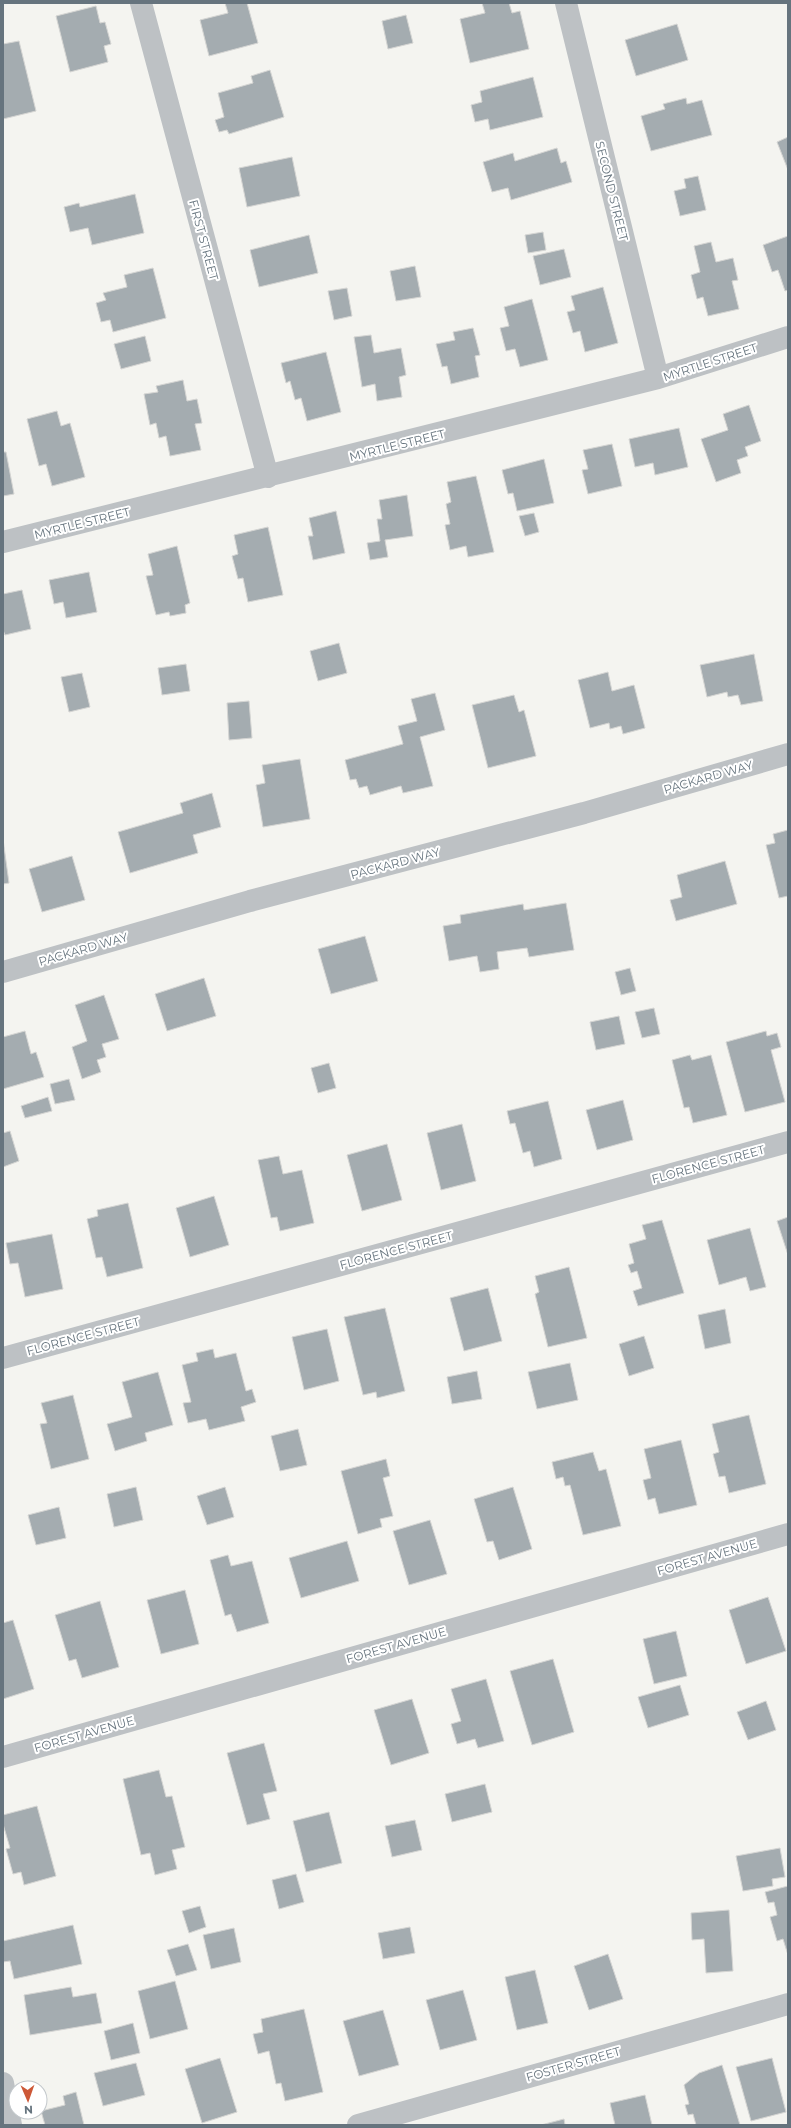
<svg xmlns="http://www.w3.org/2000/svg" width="791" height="2128" font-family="Montserrat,sans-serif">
<rect width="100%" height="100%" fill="#f4f4f0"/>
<path fill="#a4acb0" stroke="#d5d5d3" d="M 225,3 L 247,3 L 258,43 L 209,56 L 200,20 L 228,13 Z
M 482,3 L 509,3 L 512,13 L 520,11 L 529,49 L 470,63 L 460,19 L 485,13 Z
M 96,6 L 100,23 L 105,22 L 111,44 L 104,46 L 108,62 L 70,72 L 56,16 Z
M 406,15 L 413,43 L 388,49 L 382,21 Z
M 677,24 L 688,60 L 636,76 L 625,40 Z
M 19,41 L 36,111 L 3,119 L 3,44 Z
M 270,70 L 284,117 L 229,134 L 227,130 L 219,132 L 215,120 L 224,117 L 218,93 L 253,83 L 251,76 Z
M 533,77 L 543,117 L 490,130 L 488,119 L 475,122 L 471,105 L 482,102 L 480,91 Z
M 686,98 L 687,104 L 702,100 L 712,135 L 651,151 L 641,116 L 665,109 L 663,104 Z
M 788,137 L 788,170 L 777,142 Z
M 557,148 L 561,163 L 566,161 L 572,182 L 511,200 L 508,188 L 492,192 L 483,162 L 513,153 L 515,161 Z
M 292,157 L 300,196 L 247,207 L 239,168 Z
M 698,176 L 706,210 L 680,216 L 674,191 L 686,188 L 684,179 Z
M 135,194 L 144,233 L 92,245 L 88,228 L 70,232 L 64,207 L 79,203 L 80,207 Z
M 543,232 L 546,250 L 528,253 L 525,235 Z
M 309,235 L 318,273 L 259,287 L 250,250 Z
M 788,236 L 788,290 L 785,291 L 778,270 L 772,272 L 763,245 Z
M 711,242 L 716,262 L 733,258 L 738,280 L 732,281 L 739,309 L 708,316 L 703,297 L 697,299 L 691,275 L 700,272 L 694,246 Z
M 564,249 L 571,277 L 540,285 L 533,256 Z
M 415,266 L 421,297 L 396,301 L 390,271 Z
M 153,268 L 166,318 L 113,332 L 110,320 L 101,322 L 96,303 L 106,300 L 103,293 L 127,287 L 124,275 Z
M 603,287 L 618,343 L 585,352 L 580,331 L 573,333 L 567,312 L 575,310 L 571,296 Z
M 347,288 L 352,316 L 334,320 L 328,291 Z
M 532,299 L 548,360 L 520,367 L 515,349 L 506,351 L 500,328 L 509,326 L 504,307 Z
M 473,328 L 480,355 L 475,356 L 479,377 L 451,384 L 447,366 L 442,367 L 436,344 L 455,340 L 453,332 Z
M 371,335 L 374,353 L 401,348 L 406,375 L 399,377 L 402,397 L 377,401 L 375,384 L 362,387 L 354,337 Z
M 145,336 L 151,361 L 121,369 L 114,344 Z
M 326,352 L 341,412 L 307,421 L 301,398 L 295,400 L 290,381 L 286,383 L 281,363 Z
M 183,380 L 187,401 L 197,399 L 202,423 L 195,424 L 201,450 L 170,456 L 166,436 L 159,438 L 156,423 L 150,425 L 144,394 L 158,392 L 156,386 Z
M 749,405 L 761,441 L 745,447 L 748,456 L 737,460 L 741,473 L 716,482 L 701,439 L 728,430 L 723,414 Z
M 57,411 L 61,426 L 70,423 L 85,477 L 52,486 L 46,464 L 39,466 L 27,419 Z
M 679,428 L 688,467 L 655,475 L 653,463 L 635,467 L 629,439 Z
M 612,444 L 622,486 L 588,494 L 582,470 L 588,469 L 583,450 Z
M 3,452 L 6,452 L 14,494 L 3,496 Z
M 544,459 L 554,503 L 517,511 L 513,493 L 508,494 L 502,470 Z
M 476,476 L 494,552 L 468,557 L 466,546 L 450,550 L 445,525 L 450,524 L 446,504 L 451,502 L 447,482 Z
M 407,495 L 413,536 L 385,540 L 388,557 L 370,560 L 367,543 L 380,541 L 377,519 L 382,519 L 379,500 Z
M 336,511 L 345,553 L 313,560 L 308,536 L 313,536 L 309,518 Z
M 534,513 L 539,532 L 525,536 L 519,516 Z
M 268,527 L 283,595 L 248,602 L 243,578 L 238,579 L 232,556 L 238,554 L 234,535 Z
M 177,546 L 190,603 L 185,605 L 186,613 L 170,616 L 169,612 L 156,615 L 146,576 L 153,575 L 148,554 Z
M 89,572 L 97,612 L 66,618 L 63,602 L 54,604 L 49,580 Z
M 22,590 L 31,629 L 5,635 L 3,630 L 3,594 Z
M 339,643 L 347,673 L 318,681 L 310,651 Z
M 754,654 L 763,701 L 741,705 L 738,695 L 728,697 L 727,692 L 707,697 L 700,665 Z
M 186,664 L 190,691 L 162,695 L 158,668 Z
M 608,672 L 612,691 L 634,685 L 645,728 L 623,734 L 621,726 L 610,729 L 609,723 L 590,728 L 578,680 Z
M 82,673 L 90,707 L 69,712 L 61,677 Z
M 435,693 L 445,730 L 420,737 L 433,786 L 403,793 L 401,786 L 370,795 L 367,786 L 359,788 L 356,779 L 350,780 L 345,760 L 403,744 L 398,726 L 417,721 L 411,699 Z
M 514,695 L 519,712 L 524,710 L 536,756 L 488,768 L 472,705 Z
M 249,701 L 252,738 L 229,740 L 227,703 Z
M 300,759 L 310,819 L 263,827 L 256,785 L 265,783 L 262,765 Z
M 212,793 L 221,827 L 193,835 L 198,853 L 130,873 L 118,832 L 183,813 L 180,803 Z
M 788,830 L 788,896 L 779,898 L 766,845 L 775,843 L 773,834 Z
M 3,839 L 9,883 L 3,884 Z
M 72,856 L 85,900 L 42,912 L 29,869 Z
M 725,861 L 737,904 L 676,921 L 670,900 L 682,897 L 677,875 Z
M 566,903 L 574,950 L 529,957 L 527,948 L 497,952 L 499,969 L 480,972 L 477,956 L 449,961 L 443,926 L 461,923 L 460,915 L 523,904 L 524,910 Z
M 365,936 L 378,981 L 331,994 L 318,949 Z
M 630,968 L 636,991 L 621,995 L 615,972 Z
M 204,978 L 216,1016 L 167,1031 L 155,994 Z
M 104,995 L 119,1039 L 102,1044 L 106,1057 L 97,1060 L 101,1072 L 82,1079 L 72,1047 L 87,1041 L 75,1005 Z
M 654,1008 L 660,1034 L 642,1038 L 635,1012 Z
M 619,1016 L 625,1044 L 596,1050 L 590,1022 Z
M 25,1031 L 31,1054 L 36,1052 L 44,1077 L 3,1089 L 3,1037 Z
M 766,1031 L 767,1036 L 777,1033 L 781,1047 L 771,1050 L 785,1102 L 745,1112 L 726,1042 Z
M 690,1055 L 692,1060 L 711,1055 L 727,1115 L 693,1123 L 689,1107 L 684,1108 L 672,1060 Z
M 329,1063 L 336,1088 L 318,1093 L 311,1068 Z
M 69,1079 L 75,1100 L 55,1104 L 50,1084 Z
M 48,1097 L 52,1111 L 25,1118 L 21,1106 Z
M 623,1100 L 633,1140 L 597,1150 L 586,1110 Z
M 548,1101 L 562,1159 L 534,1167 L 530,1151 L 523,1153 L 515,1123 L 510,1124 L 507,1111 Z
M 462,1124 L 476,1181 L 441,1190 L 427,1133 Z
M 10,1131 L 19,1161 L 3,1167 L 3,1133 Z
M 387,1144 L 402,1200 L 362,1211 L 347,1155 Z
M 279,1156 L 283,1174 L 302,1170 L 314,1223 L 280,1231 L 277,1217 L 271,1218 L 258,1160 Z
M 214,1196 L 229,1245 L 190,1257 L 176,1208 Z
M 128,1203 L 143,1268 L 107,1277 L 102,1257 L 96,1258 L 87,1219 L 98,1216 L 97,1210 Z
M 788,1217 L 788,1255 L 777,1221 Z
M 662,1220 L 684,1293 L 638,1306 L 633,1291 L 642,1288 L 637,1271 L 631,1273 L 628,1265 L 634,1263 L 629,1244 L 646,1239 L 642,1225 Z
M 750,1228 L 766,1287 L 750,1291 L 746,1277 L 719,1285 L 707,1240 Z
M 52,1234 L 63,1289 L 25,1297 L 18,1263 L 10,1264 L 6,1243 Z
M 569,1267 L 587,1338 L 548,1347 L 535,1294 L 539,1292 L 535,1276 Z
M 488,1288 L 502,1341 L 464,1351 L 450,1298 Z
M 385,1308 L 405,1391 L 377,1398 L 376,1392 L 363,1395 L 344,1317 Z
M 725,1309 L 731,1343 L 705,1349 L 698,1315 Z
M 327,1329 L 339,1381 L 304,1390 L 292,1337 Z
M 644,1336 L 654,1368 L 629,1376 L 619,1344 Z
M 213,1349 L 215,1358 L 236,1353 L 246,1391 L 252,1389 L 256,1402 L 241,1407 L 245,1421 L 209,1430 L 206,1419 L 188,1423 L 183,1403 L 191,1402 L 182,1365 L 198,1361 L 196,1353 Z
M 570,1363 L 578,1400 L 537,1409 L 528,1372 Z
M 477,1371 L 482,1399 L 452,1404 L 447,1377 Z
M 158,1372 L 173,1425 L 145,1433 L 147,1441 L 115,1451 L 107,1424 L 132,1417 L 122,1382 Z
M 73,1395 L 89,1459 L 51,1469 L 40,1424 L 47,1423 L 41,1403 Z
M 749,1415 L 766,1484 L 729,1493 L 725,1476 L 719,1477 L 713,1454 L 719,1452 L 712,1424 Z
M 298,1429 L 307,1465 L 280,1471 L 271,1436 Z
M 681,1440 L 697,1505 L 659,1514 L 655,1498 L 648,1500 L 643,1480 L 651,1478 L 644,1449 Z
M 593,1452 L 599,1471 L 606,1469 L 621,1526 L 583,1535 L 570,1485 L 565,1486 L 563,1477 L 556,1479 L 552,1462 Z
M 386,1459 L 390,1476 L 383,1478 L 393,1516 L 380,1519 L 382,1527 L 358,1534 L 341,1471 Z
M 136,1487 L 143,1520 L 114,1527 L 107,1494 Z
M 225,1487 L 234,1517 L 207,1525 L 197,1496 Z
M 513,1487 L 532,1549 L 499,1560 L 493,1541 L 487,1542 L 474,1499 Z
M 59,1507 L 66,1538 L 36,1545 L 28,1515 Z
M 430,1520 L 447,1574 L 409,1585 L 393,1531 Z
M 347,1541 L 359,1581 L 301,1598 L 289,1558 Z
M 228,1555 L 231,1566 L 252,1561 L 269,1623 L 237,1632 L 231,1614 L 225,1616 L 210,1560 Z
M 185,1590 L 199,1644 L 161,1654 L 147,1600 Z
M 768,1597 L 786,1651 L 746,1664 L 729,1610 Z
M 100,1601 L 119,1667 L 82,1678 L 76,1659 L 69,1661 L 55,1615 Z
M 13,1620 L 34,1689 L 3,1699 L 3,1623 Z
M 676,1631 L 687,1676 L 654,1684 L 643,1639 Z
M 553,1659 L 574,1732 L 532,1745 L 510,1671 Z
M 486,1679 L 504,1741 L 478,1748 L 475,1739 L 457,1744 L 451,1724 L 461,1721 L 451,1689 Z
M 680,1685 L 689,1715 L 648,1728 L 638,1697 Z
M 412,1699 L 429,1753 L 391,1765 L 374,1710 Z
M 766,1701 L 776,1730 L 748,1740 L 737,1712 Z
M 264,1743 L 277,1791 L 263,1794 L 270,1819 L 247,1825 L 227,1753 Z
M 159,1770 L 166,1797 L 172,1796 L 185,1847 L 172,1850 L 177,1869 L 155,1875 L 150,1853 L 141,1855 L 123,1779 Z
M 485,1784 L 492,1812 L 452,1822 L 445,1794 Z
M 37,1806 L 56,1876 L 24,1885 L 21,1872 L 13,1874 L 6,1849 L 10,1848 L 3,1824 L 3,1815 Z
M 329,1812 L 342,1863 L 306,1872 L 293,1821 Z
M 415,1820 L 422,1850 L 392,1857 L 385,1826 Z
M 780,1848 L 785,1877 L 772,1879 L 773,1886 L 743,1891 L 736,1856 Z
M 296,1874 L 304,1902 L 279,1909 L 272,1880 Z
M 788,1886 L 788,1955 L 783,1939 L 777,1941 L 770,1917 L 777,1915 L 774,1902 L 768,1903 L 765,1892 Z
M 200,1906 L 206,1927 L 189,1933 L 182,1911 Z
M 729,1910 L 733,1971 L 706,1973 L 704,1939 L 692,1940 L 691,1913 Z
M 73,1925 L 82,1964 L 14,1979 L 10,1961 L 3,1962 L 3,1941 Z
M 410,1927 L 415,1953 L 383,1959 L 378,1933 Z
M 234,1928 L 241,1962 L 211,1969 L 203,1935 Z
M 188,1944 L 197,1970 L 176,1976 L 167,1950 Z
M 608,1954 L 623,1999 L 589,2010 L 574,1966 Z
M 535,1970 L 548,2023 L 517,2030 L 505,1977 Z
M 175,1981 L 188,2029 L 150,2039 L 138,1991 Z
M 71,1987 L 73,1997 L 96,1993 L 102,2023 L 30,2035 L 24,1995 Z
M 463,1990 L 477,2040 L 440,2050 L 426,2000 Z
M 304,2009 L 323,2092 L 285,2101 L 281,2083 L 276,2084 L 269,2051 L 258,2054 L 253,2034 L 263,2032 L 261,2019 Z
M 383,2010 L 399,2065 L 359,2076 L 343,2021 Z
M 133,2023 L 140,2053 L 111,2060 L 104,2031 Z
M 220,2058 L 237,2112 L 202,2123 L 185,2069 Z
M 772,2058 L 786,2112 L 751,2121 L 736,2067 Z
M 136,2063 L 145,2095 L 103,2106 L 94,2073 Z
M 722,2065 L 740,2125 L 696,2125 L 693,2114 L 688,2115 L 685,2105 L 689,2104 L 684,2085 L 699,2073 Z
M 76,2092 L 84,2125 L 45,2125 L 41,2111 L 65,2105 L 63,2096 Z
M 645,2095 L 652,2125 L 615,2125 L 610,2103 Z
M 564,2119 L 565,2125 L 541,2125 Z"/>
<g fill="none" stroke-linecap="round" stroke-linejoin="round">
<path stroke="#bdc1c4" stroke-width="22" d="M 141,3 L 268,477
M 566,3 L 658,378
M 3,542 L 658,378 L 788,337
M 3,972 L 250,901 L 584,813 L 788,754
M 3,1358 L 788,1142
M 3,2083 L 11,2125
M 358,2125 L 788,2004"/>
<path stroke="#bdc1c4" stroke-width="22" d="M 3,1757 L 788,1534"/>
</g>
<g text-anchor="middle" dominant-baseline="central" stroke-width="4" stroke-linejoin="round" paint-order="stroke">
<g font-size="12" fill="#66747e" stroke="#fff">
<text transform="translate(612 191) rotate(76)">SECOND STREET</text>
<text transform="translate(204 240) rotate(75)">FIRST STREET</text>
<text transform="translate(710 362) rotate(-18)">MYRTLE STREET</text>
<text transform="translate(397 445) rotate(-14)">MYRTLE STREET</text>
<text transform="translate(82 523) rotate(-14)">MYRTLE STREET</text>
<text transform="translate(708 777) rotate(-16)">PACKARD WAY</text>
<text transform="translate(395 863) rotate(-15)">PACKARD WAY</text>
<text transform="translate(83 949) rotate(-16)">PACKARD WAY</text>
<text transform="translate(708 1164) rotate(-15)">FLORENCE STREET</text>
<text transform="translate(396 1250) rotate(-15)">FLORENCE STREET</text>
<text transform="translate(83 1336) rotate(-15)">FLORENCE STREET</text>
<text transform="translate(707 1557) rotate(-16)">FOREST AVENUE</text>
<text transform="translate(396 1645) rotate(-16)">FOREST AVENUE</text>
<text transform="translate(84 1734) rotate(-16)">FOREST AVENUE</text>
<text transform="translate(573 2064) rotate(-16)">FOSTER STREET</text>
</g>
</g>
<rect width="791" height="2128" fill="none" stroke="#66747e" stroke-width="8"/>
<g transform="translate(28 2100) rotate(178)"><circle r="19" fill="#ffffff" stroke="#c2c7cb"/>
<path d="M0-3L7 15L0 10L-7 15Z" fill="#cd5837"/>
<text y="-6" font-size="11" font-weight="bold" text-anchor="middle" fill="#66747e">N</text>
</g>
</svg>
